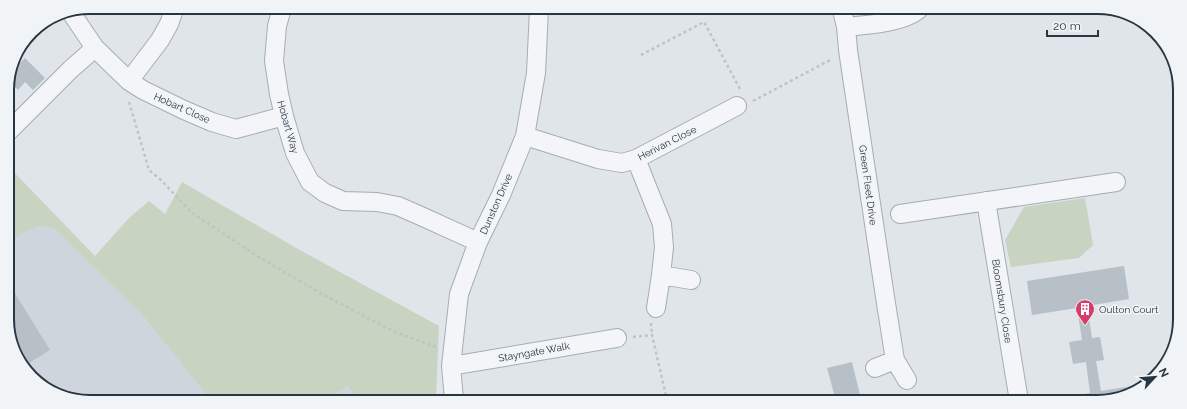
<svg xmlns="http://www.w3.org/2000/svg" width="1187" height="409" font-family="Raleway,sans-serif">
<rect width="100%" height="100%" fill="#e0e5ea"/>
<path fill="#ced5dc" d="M 39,226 L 54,228 L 143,316 L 209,398 L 64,398 L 27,373 L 9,335 L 8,245 L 21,234 Z
M 348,386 L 357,399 L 328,399 Z"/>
<path fill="#c8d4c1" d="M 8,166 L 95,256 L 129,218 L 149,201 L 165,214 L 182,182 L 298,249 L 439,326 L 436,399 L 357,399 L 348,386 L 328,399 L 209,398 L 143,316 L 54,228 L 39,226 L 21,234 L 8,245 Z
M 1085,198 L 1093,245 L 1079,258 L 1011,267 L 1005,240 L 1024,207 Z"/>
<path fill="#b7bfc7" d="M 25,58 L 45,78 L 33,90 L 25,82 L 18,90 L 8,80 L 10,73 Z
M 1124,266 L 1129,299 L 1087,306 L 1092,338 L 1100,337 L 1104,360 L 1096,361 L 1101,391 L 1144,384 L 1145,386 L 1102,402 L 1047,402 L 1047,400 L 1090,393 L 1086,362 L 1073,364 L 1069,342 L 1082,340 L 1077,308 L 1032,315 L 1027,281 Z
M 8,282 L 50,350 L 24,366 L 9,335 Z
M 852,362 L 860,395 L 836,401 L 827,368 Z"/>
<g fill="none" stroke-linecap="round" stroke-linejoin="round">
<defs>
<path id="minor" d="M 282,8 L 277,26 L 274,61 L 279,94 L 284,116 L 295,153 L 310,182 L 325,193 L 343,201 L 377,202 L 398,206 L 423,217 L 478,242
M 842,10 L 846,27 L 848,50 L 885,297 L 895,360 L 875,368
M 70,11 L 95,48 L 129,81 L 143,90 L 184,110 L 212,122 L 236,129 L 284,116
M 846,27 C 865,25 903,23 918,10
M 129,81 L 160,40 L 169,24 L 175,7
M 7,133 L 71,69 L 95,48
M 525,136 L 598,159 L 622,163 L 636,159 L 737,106
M 636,159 L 662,224 L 664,247 L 661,275 L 656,308
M 986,201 L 1019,401
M 900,214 L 1116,182
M 661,275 L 691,280
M 895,360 L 907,380
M 451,366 L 617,338
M 454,399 L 451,366 L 459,294 L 478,242 L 501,195 L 525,136 L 536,73 L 539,9"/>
</defs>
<use href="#minor" stroke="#a5adb4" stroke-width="20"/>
<path stroke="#bec3c9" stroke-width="2.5" stroke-dasharray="3 3" stroke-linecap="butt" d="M 641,55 L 704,22 L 740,89
M 753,101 L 832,59
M 129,102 L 149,170 L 161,180 L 192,213 L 254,254 L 322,294 L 395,332 L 434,346 L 436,348
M 651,323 L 651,326 L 652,335
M 633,337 L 652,335 L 667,400"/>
<use href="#minor" stroke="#f3f5f8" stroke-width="18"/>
</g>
<defs>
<symbol id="building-pin" viewBox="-11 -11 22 30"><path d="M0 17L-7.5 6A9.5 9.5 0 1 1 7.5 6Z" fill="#d63e69" stroke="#f0f4f7"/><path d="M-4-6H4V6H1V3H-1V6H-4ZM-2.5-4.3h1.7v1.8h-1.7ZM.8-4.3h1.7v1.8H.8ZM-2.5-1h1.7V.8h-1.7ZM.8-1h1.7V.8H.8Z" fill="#fff"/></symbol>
</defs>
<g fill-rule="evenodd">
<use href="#building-pin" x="1074" y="298" width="22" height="30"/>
</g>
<g text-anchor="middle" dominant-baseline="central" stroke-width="3" stroke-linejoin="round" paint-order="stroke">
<g font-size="10" fill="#283542" stroke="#f0f4f7">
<text transform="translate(182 108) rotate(24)">Hobart Close</text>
<text transform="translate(288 127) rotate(74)">Hobart Way</text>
<text transform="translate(667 143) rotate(-27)">Herivan Close</text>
<text transform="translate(868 185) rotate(82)">Green Fleet Drive</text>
<text transform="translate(496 204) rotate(-66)">Dunston Drive</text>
<text transform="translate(1002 301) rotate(81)">Bloomsbury Close</text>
<text transform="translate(534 352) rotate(-10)">Stayngate Walk</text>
</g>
<g font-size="10" fill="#283542" stroke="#f0f4f7" text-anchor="start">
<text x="1099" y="309">Oulton Court</text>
</g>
</g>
<path d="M0 0H1187V409H0ZM90 14H1097A76 76 0 0 1 1173 90V319A76 76 0 0 1 1097 395H90A76 76 0 0 1 14 319V90A76 76 0 0 1 90 14Z" fill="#f0f4f7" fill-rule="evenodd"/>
<path fill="none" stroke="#283542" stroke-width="2" d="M90 14H1097A76 76 0 0 1 1173 90V319A76 76 0 0 1 1097 395H90A76 76 0 0 1 14 319V90A76 76 0 0 1 90 14Z"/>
<g transform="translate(1155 377) rotate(64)" stroke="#f0f4f7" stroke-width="3" paint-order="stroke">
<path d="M0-3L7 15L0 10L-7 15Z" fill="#283542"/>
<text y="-6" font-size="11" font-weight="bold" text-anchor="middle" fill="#283542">N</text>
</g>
<path d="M1047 30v6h51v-6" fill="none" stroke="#283542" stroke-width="2"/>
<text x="1053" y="30" font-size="12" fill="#283542" stroke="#f0f4f7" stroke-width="3" paint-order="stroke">20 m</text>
</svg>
